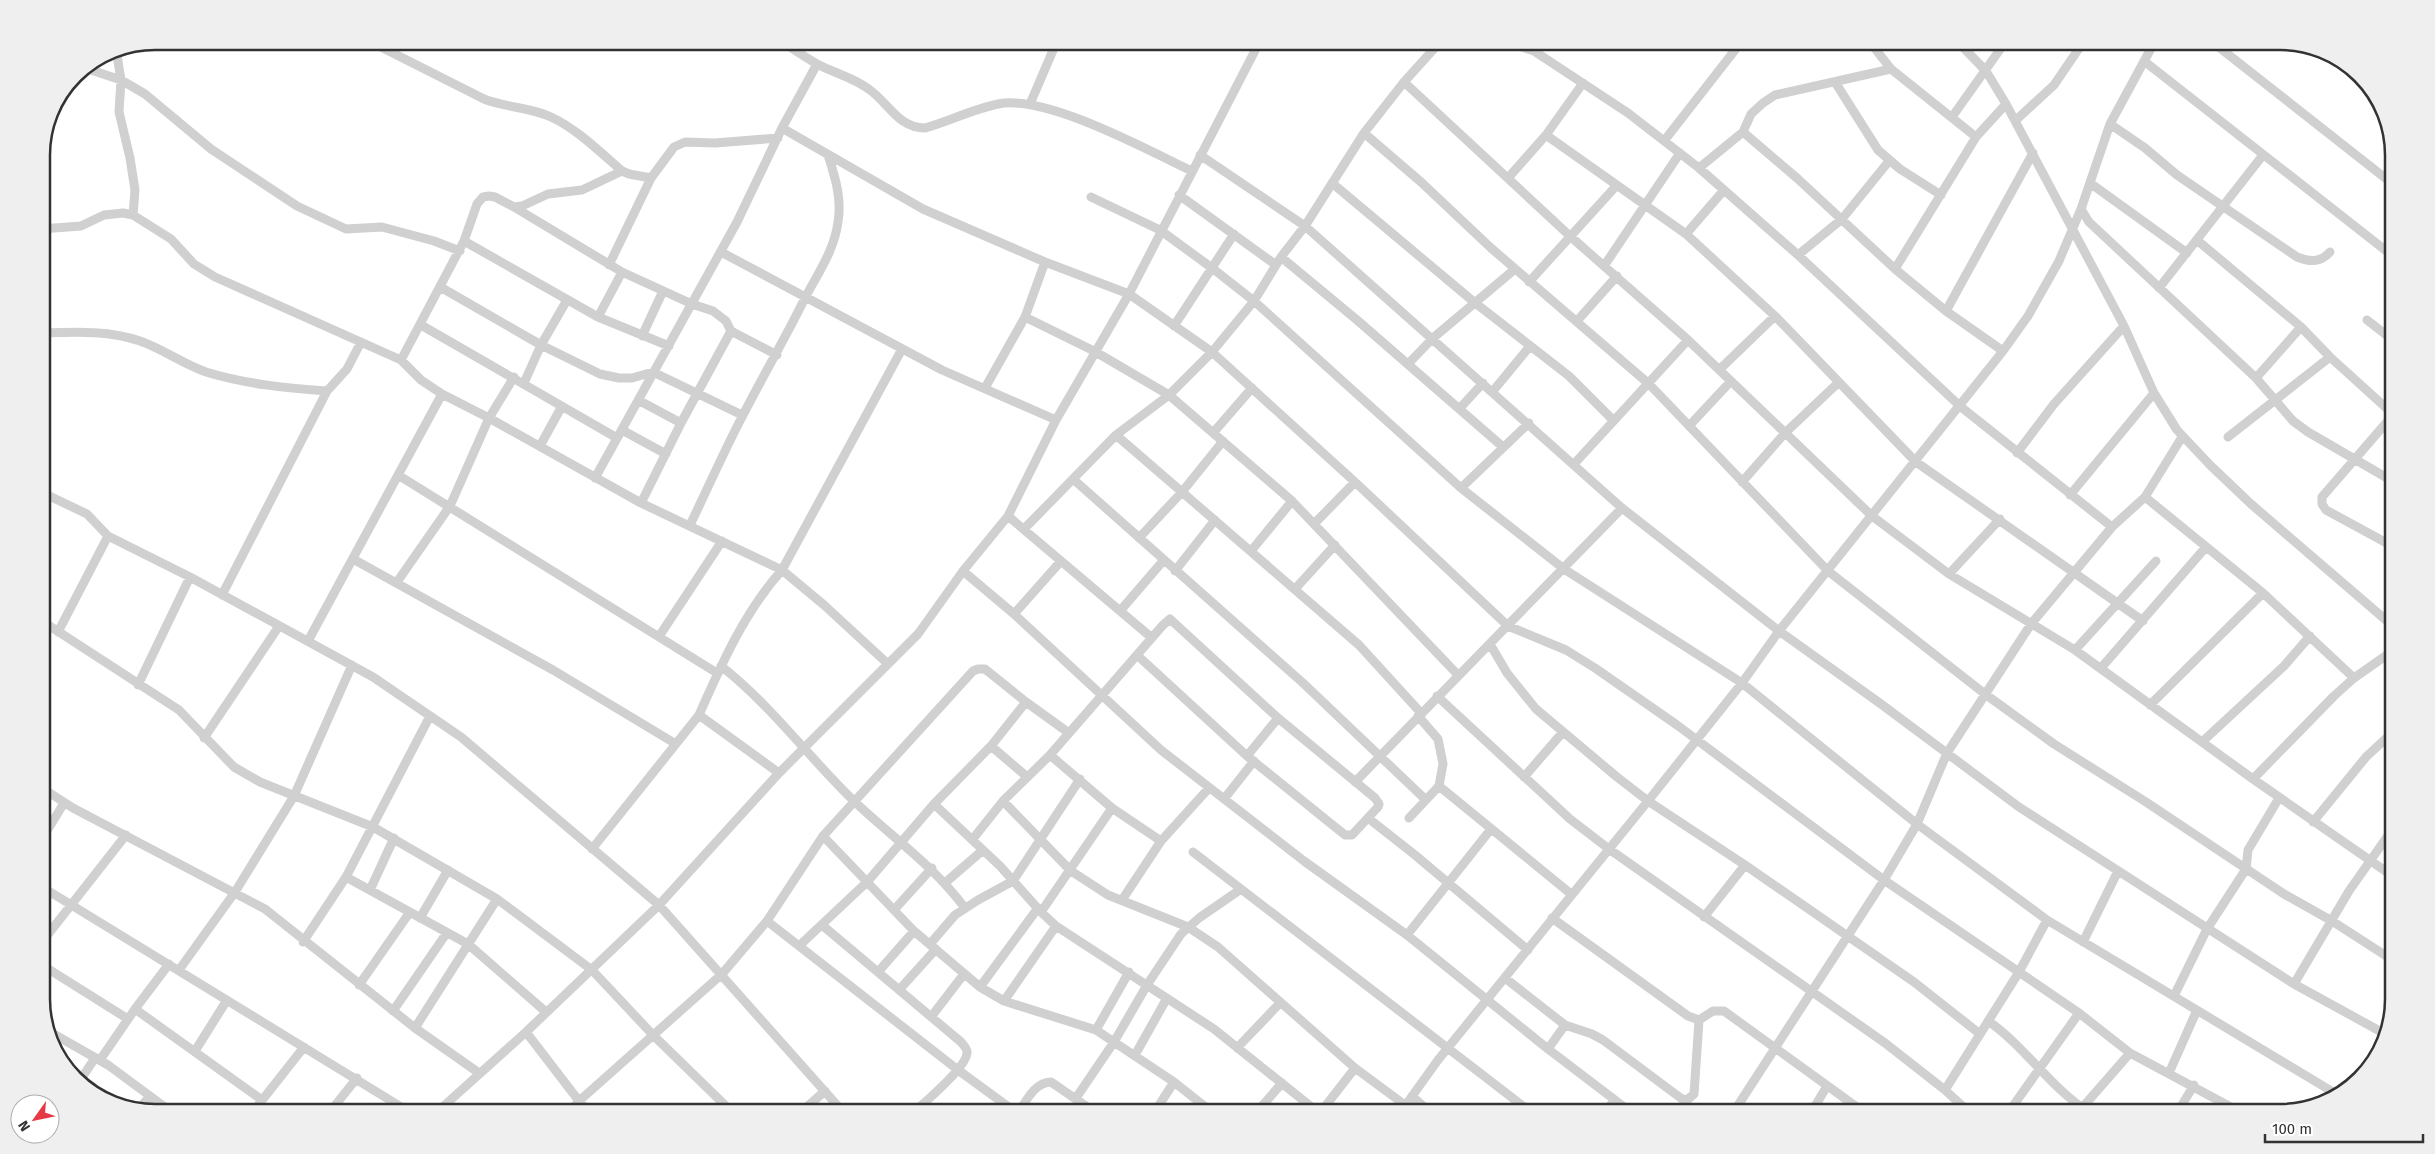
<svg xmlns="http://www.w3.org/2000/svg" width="2435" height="1154" font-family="'Fira Sans',sans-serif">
<rect width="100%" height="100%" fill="#fff"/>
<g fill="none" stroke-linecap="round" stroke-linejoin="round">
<path stroke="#d0d0d0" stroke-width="9" d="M 369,41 L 484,99 C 507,108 530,107 551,117 C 577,129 600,152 622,171
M 781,41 C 793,49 805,57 817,64 C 834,73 855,78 870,90 C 890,105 899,128 925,128 C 949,121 974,109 998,104 C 1046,94 1147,150 1192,171
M 1504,41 L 1534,51 L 1628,113 L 1699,168 L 1798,255 L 1961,407 L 2112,527
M 1869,41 L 1891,69 L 1976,137
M 1957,41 L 1986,71 L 2006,104 L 2124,326 L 2154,393 L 2177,430 L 2210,465 L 2251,504 L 2394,627
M 2211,41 L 2394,185
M 116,49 L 121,80 L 119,112 L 130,158 L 135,190 L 133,215
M 2144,61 L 2394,257
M 1404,82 L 1571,237 L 1688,340 L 1872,516 L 1949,574 L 2075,650 L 2253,779 L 2394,877
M 1835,82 L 1878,150 L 1900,169 L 1941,195
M 55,103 L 85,68 L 121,80 L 145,94 L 211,149 L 297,206 L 346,229 L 382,227 L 434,241 L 460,251
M 1030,104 L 1057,41
M 1952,117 L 2006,41
M 2015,121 L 2054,85 L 2084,41
M 2110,124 L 2145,148 L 2177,175 L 2297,257 C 2310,262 2320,263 2330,252
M 782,128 L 923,209 L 1045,262 L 1129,294 L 1212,352 L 1355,482 L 1508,626 L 1566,650 L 1595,668 L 1677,725 L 1884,880 L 2079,1013 L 2130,1053 L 2242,1113
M 1743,132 L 1798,179 L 1895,269 L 1946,311 L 2003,351
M 1364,133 L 1421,182 L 1491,248 L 1649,384 L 1828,571 L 1985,694 L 2054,744 L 2146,802 L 2284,894 L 2332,921 L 2394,961
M 1546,135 L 1583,83
M 1664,141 L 1742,41
M 1200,155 L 1305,226 L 1622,508 L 1779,631 L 1881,704 L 2019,807 L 2294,984 L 2387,1035
M 1699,168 L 1743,132 L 1751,114 L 1763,103 L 1775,95 L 1891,69
M 1508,178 L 1546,135 L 1686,234 L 1775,316 L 1916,462 L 2143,621
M 1332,183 L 1474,302 L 1569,376 L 1613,420
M 2090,183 L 2187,253
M 1179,195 L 1276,265
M 1091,197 L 1160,230 L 1212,268 L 1254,301 L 1461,488 L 1564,569 L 1742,683 L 1917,824 L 2047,920 L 2338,1095
M 514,207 L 522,206 L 548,194 L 582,190 L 622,171 L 629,174 L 651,178
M 2081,209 L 2089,222 L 2256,378 L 2293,421 L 2308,432 L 2394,482
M 41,229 L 81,226 L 104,215 L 123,213 L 133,215 L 171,239 L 194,264 L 215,277 L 401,360 L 421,380 L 442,394 L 489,418 L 641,503 L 782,570 L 824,605 L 888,664
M 1686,234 L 1724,190
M 464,241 L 598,317 L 669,346
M 2198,241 L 2301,327 L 2330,357 L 2394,415
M 721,252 L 942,370 L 1056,420
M 1798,255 L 1842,219 L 1889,161
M 1281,257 L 1357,320 L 1503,447
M 609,265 L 651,178 L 674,147 L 685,142 L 715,143 L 778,138
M 1604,266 L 1680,153
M 1895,269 L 1976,137 L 2006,104
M 1529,282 L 1617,185
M 442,288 L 541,345 L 600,374 L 619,378 L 632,378 L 653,372 L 742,415
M 2159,288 L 2263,155
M 1946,311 L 2033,153
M 598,317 L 622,272
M 1025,317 L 1045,262
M 2367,320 L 2394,341
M 1577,321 L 1617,276
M 421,325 L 617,438
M 1174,326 L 1234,234
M 41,333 C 74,332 109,330 140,341 C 163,349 183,364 206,372 C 245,384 286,388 327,391
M 642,336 L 663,291
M 401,360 L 464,241 L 477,204 L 483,197 L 489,196 L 495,197 L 514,207 L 622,272 L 692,304 L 713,311 L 726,321 L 731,331 L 777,355
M 1408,364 L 1433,338 L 1515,269
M 1719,370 L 1775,316
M 2256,378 L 2301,327
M 524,383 L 541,345 L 567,300
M 985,388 L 1025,317 L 1094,351 L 1169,395 L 1292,501 L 1458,675
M 1493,391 L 1530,346
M 638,400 L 681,423
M 1460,408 L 1483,383
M 2393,415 L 2322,497 L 2322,504 L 2326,510 L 2394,547
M 1689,426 L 1731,381
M 622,430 L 666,454
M 1213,433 L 1252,388
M 1116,435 L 1359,645 L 1421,713
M 2228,437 L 2330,357
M 540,446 L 562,406
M 2017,453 L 2054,404 L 2124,326
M 1574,464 L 1688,340
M 398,475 L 717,673
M 595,478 L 737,222 L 782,128 L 817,64
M 1073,479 L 1303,683 L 1426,800
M 1742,482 L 1785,433 L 1839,382
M 1461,488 L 1529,423
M 41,492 L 87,514 L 108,536 L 190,577 L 373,677 L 461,737 L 659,905 L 844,1113
M 2070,495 L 2154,393
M 2145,497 L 2263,593 L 2354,678
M 641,503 L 681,423 L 731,331
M 1008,516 L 1152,638
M 1314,524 L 1355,482
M 690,525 C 708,488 724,451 743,415 C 762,378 783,342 802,304 C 815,277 834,253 838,222 C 842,198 835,177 828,155
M 1024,529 L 1116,435 L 1169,395 L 1212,352 L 1254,301 L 1281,257 L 1305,226 L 1364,133 L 1404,82 L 1441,41
M 1139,538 L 1182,492 L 1223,441
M 1251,551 L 1292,501
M 353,559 L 553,670 L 676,744
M 963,571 L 1014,614 L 1161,750 L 1304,861 L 1407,935 L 1548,1049 L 1632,1113
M 1175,571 L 1215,520
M 1949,574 L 2000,519
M 397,582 L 450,506 L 489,418 L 514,377
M 1295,589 L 1335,545
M 222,595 L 327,391 L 347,369 L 361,342
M 1120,611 L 1163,561
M 1014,614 L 1061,561
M 42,621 L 179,710 L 234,767 L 260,782 L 373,827 L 497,899 L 592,970 L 653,1035 L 733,1113
M 58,632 L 108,536
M 660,635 L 722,541
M 308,641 L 442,394
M 1490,644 L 1507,673 L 1536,709 L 1617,777 L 1648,801 L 1745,865 L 1914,982 L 1980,1034
M 2075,650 L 2156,561
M 721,666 C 772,706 809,758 855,802 C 894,839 932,864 965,908
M 2101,668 L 2206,547
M 138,685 L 190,577
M 1437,696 L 1570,819 L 1609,849 L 1885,1043 L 1945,1090 L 1970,1113
M 2150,705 L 2263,593
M 699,715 C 721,665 745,611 782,570 L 902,349
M 204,738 L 279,626
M 2202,742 L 2284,666 L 2310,636
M 991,746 L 1026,776
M 1050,755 L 1112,808 L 1161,841 L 1209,788
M 1247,756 L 1278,718
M 1524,777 L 1563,732
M 2253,779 L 2334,696 L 2354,678 L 2394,650
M 1355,782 L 1622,508
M 1439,786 L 1571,894
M 42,788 L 73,808 L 265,909 L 415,1028 L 479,1073
M 1224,799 L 1254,761
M 1003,801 L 1071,871 L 1108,895 L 1188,927 L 1218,947 L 1355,1068 L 1405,1105
M 934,804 L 1000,866 L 1041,912 L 1056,926 L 1214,1029 L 1319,1113
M 1368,818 L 1415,855 L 1528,950
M 1409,818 L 1439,786 L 1443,764 L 1438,739 L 1418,716
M 2313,822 L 2366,757 L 2394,731
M 823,836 L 914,931 L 980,987 L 1004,1001 L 1096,1030 L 1174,1082 L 1213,1113
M 42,839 L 64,803
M 972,840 L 1003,801 L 1050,755 L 1163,625 L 1170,619 L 1278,718 L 1375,798 L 1379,804 L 1378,807 L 1352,835 L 1345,835 L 1247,756 L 1137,655
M 592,849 L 699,715 L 779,773
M 1193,852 L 1532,1113
M 346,877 L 468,944 L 546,1012
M 946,882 L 983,850
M 42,887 L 411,1113
M 370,890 L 394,838
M 1122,900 L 1161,841
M 894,910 L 932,868
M 1041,912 L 1112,808
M 1704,917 L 1745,865
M 420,918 L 448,870
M 1552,918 L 1688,1016 L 1699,1020 L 1713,1011 L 1724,1011 L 1865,1113
M 767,921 L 958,1070 L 1017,1113
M 822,925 L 961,1042 C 963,1045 967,1048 967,1052 C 968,1066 924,1103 913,1113
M 1407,935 L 1491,829
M 42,942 L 126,835
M 303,942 L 346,877 L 430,716
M 2083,942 L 2118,871
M 930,944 L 955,915 L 978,900 L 1013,881 L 1080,779
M 799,946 L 867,882 L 934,804 L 991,746 L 1026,702
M 42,965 L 128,1019
M 179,970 L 235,892 L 294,796 L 352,665
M 878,972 L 914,931
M 1505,978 L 1565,1025 L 1592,1034 L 1603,1040 L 1682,1099 L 1687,1100 L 1694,1094 L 1699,1020
M 2294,984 L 2349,891 L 2394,827
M 359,985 L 410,912
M 980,987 L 1038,908
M 899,990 L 936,949
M 2174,996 L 2207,929 L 2246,869 L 2248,850 L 2279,798
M 1004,1001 L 1056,926
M 135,1009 L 262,1100
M 393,1011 L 446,934
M 931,1017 L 964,974
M 1988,1021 C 2026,1047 2050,1088 2090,1113
M 415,1028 L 497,899
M 1096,1030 L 1129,972
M 50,1032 L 108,1065 L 173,1113
M 526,1032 L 579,1101 L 591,1113
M 1237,1048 L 1280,1003
M 1548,1049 L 1565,1025
M 195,1051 L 227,1000
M 1135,1055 L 1167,998
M 100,1060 L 135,1009 L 169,964
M 2169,1073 L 2197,1010
M 81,1079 L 95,1058
M 1945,1090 L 2019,972 L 2047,920
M 1412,1096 L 1431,1113
M 1076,1098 L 1114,1042 L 1147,985 L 1181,934 L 1199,918 L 1241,889
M 2082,1108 L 2130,1053
M 139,1109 L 150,1096
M 252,1113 L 304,1047
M 329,1113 L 357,1078
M 436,1113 L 526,1032 L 659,905 L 779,773 L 918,634 L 963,571 L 1008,516 L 1056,420 L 1129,294 L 1260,41
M 569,1113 L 579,1101 L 722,974 L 767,921 L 823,836 L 973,671 L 978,669 L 985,669 L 1026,702 L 1069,733
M 800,1113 L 825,1091
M 1018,1113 C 1027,1100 1034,1083 1051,1082 L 1096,1113
M 1154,1113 L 1174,1082
M 1256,1113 L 1282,1083
M 1320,1113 L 1355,1068
M 1400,1113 L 1438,1060 L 1648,801 L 1742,683 L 1779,631 L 2003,351 L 2028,316 L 2059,261 L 2081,209 L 2110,124 L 2155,41
M 1604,1113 L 1615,1100
M 1733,1113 L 1884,880 L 1917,824 L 1947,753 L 2031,624 L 2112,527 L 2145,497 L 2182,437
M 1811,1113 L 1827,1086
M 2008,1113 L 2079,1013
M 2177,1113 L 2194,1085"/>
</g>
<path d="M0 0H2435V1154H0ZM155 50H2280A105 105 0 0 1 2385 155V999A105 105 0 0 1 2280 1104H155A105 105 0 0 1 50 999V155A105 105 0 0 1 155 50Z" fill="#efefef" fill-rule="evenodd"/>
<path fill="none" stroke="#333" stroke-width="2.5" d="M155 50H2280A105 105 0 0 1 2385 155V999A105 105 0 0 1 2280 1104H155A105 105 0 0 1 50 999V155A105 105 0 0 1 155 50Z"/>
<g transform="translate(35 1119) rotate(237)"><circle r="24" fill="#ffffff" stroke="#adadad"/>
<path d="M0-4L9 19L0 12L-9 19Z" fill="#e63946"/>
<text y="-8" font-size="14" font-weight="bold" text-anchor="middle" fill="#333333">N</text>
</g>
<path d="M2265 1134v8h158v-8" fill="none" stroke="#333333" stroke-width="2.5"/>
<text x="2272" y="1134" font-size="15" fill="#333333" stroke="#ffffff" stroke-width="4" paint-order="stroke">100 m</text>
</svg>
